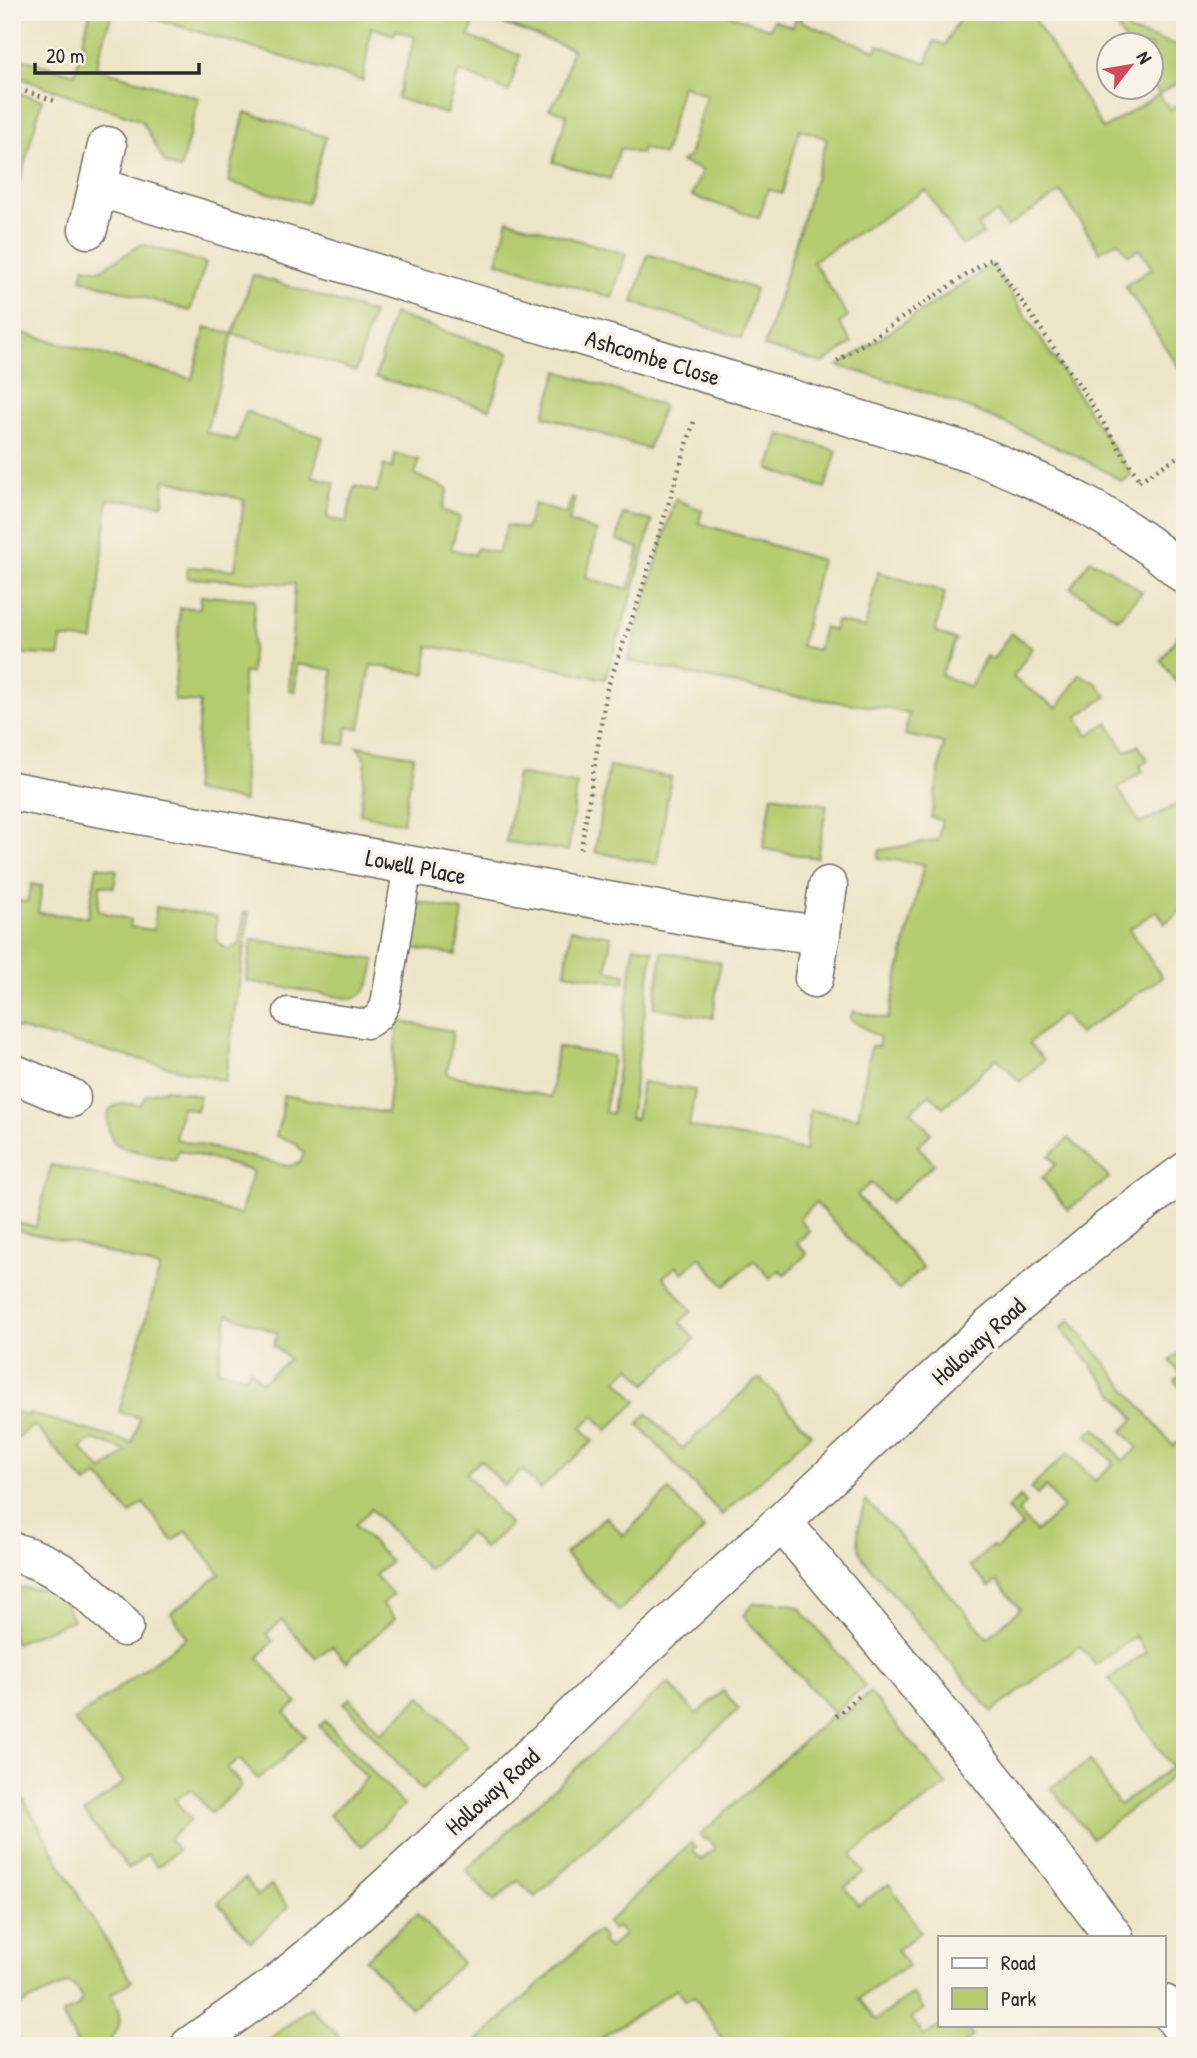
<svg xmlns="http://www.w3.org/2000/svg" width="1197" height="2058" font-family="'Patrick Hand',sans-serif">
<rect width="100%" height="100%" fill="#f7f3e8"/>
<filter id="ink" filterUnits="userSpaceOnUse"><feTurbulence type="fractalNoise" baseFrequency=".0143" numOctaves="2"/><feDisplacementMap in="SourceGraphic" scale="14" xChannelSelector="R" yChannelSelector="G"/><feConvolveMatrix kernelMatrix="1 2 1 2 8 2 1 2 1" color-interpolation-filters="sRGB"/></filter>
<filter id="wash" filterUnits="userSpaceOnUse"><feTurbulence type="fractalNoise" baseFrequency=".00686" numOctaves="4" result="noise"/><feDisplacementMap in="SourceGraphic" scale="28" xChannelSelector="R" yChannelSelector="G"/><feGaussianBlur stdDeviation="1.57" result="paint"/><feColorMatrix in="noise" values="0 0 0 0 0 0 0 0 0 0 0 0 0 0 0 0 0 1.4 0 .05"/><feComposite in="paint" operator="in"/></filter>
<g filter="url(#wash)">
<rect width="100%" height="100%" fill="#ece5c7"/>
<path fill="#b6cc70" stroke="#707c4e" stroke-width="2" fill-rule="evenodd" d="M 90,12 L 112,12 L 96,68 L 199,98 L 180,170 L 165,163 L 142,121 L 12,75 L 12,56 L 75,74 Z
M 132,12 L 721,12 L 770,29 L 773,20 L 793,27 L 798,12 L 803,12 L 800,21 L 876,51 L 878,45 L 927,63 L 934,41 L 945,45 L 963,12 L 1030,12 L 1103,129 L 1159,94 L 1152,82 L 1152,46 L 1128,45 L 1116,26 L 1122,22 L 1130,32 L 1185,47 L 1185,78 L 1159,94 L 1170,110 L 1177,105 L 1185,117 L 1185,377 L 1125,286 L 1152,268 L 1139,249 L 1128,255 L 1118,241 L 1100,252 L 1061,192 L 1007,227 L 996,213 L 978,225 L 983,234 L 962,246 L 926,190 L 813,261 L 848,316 L 839,323 L 852,343 L 823,363 L 764,347 L 827,139 L 800,129 L 782,194 L 768,189 L 759,218 L 692,196 L 702,170 L 681,162 L 689,156 L 706,95 L 682,85 L 664,155 L 642,148 L 641,154 L 620,148 L 610,179 L 553,162 L 567,114 L 549,109 L 561,92 L 572,49 L 476,14 L 469,37 L 520,55 L 509,92 L 459,71 L 446,114 L 397,98 L 415,37 L 396,30 L 394,35 L 371,27 L 363,81 Z
M 12,91 L 42,100 L 12,210 Z
M 245,112 L 326,137 L 307,203 L 228,182 Z
M 508,220 L 626,254 L 612,298 L 497,262 Z
M 142,244 L 206,263 L 190,311 L 81,279 L 84,267 L 100,270 Z
M 648,254 L 755,289 L 742,338 L 633,302 Z
M 992,265 L 1131,475 L 1122,482 C 1093,461 1058,449 1026,433 C 966,404 902,383 838,366 Z
M 253,275 L 373,313 L 356,371 L 288,349 L 233,334 L 206,432 L 236,441 L 246,411 L 269,421 L 323,437 L 312,476 L 335,483 L 327,518 L 346,522 L 355,486 L 377,492 L 384,465 L 392,469 L 395,454 L 419,460 L 415,475 L 448,489 L 442,510 L 460,517 L 451,549 L 474,555 L 477,548 L 498,553 L 507,525 L 526,529 L 534,504 L 566,514 L 572,497 L 575,499 L 569,522 L 597,531 L 586,578 L 629,589 L 639,548 L 617,540 L 623,514 L 652,521 L 632,595 L 605,679 L 524,662 L 428,646 L 426,674 L 371,665 L 360,728 L 347,727 L 345,745 L 327,742 L 333,670 L 297,664 L 295,691 L 289,690 L 295,584 L 188,578 L 187,567 L 235,570 L 244,500 L 165,479 L 163,504 L 108,499 L 94,641 L 61,638 L 60,656 L 12,653 L 12,330 L 192,379 L 206,327 L 233,334 Z
M 393,314 L 509,353 L 490,409 L 376,377 Z
M 558,371 L 663,406 L 648,449 L 544,416 Z
M 780,434 L 837,451 L 825,488 L 769,469 Z
M 675,499 L 702,510 L 699,523 L 821,560 L 801,646 L 818,650 L 824,627 L 833,631 L 836,621 L 865,628 L 878,572 L 945,592 L 935,632 L 956,640 L 941,675 L 970,687 L 986,656 L 993,659 L 1011,633 L 1032,648 L 1013,678 L 1057,708 L 1080,674 L 1096,683 L 1107,696 L 1077,717 L 1088,735 L 1108,723 L 1125,752 L 1138,745 L 1148,760 L 1140,766 L 1143,771 L 1118,788 L 1140,824 L 1185,800 L 1185,910 L 1183,909 L 1165,923 L 1157,911 L 1129,929 L 1162,977 L 1079,1034 L 1062,1014 L 1029,1043 L 1044,1060 L 1020,1082 L 997,1058 L 943,1107 L 930,1094 L 911,1111 L 931,1133 L 918,1146 L 934,1164 L 890,1203 L 871,1183 L 857,1195 L 923,1268 L 898,1290 L 816,1203 L 799,1218 L 809,1231 L 797,1243 L 807,1254 L 784,1275 L 780,1270 L 770,1278 L 754,1260 L 725,1286 L 700,1257 L 683,1273 L 677,1266 L 663,1277 L 692,1311 L 680,1322 L 695,1339 L 646,1384 L 631,1367 L 617,1380 L 637,1402 L 607,1430 L 594,1416 L 581,1427 L 593,1441 L 540,1489 L 522,1470 L 504,1486 L 481,1460 L 466,1473 L 510,1525 L 484,1549 L 469,1533 L 428,1570 L 371,1509 L 355,1525 L 391,1562 L 375,1575 L 393,1595 L 382,1604 L 395,1618 L 346,1662 L 332,1646 L 316,1658 L 282,1620 L 266,1634 L 273,1641 L 258,1658 L 297,1703 L 285,1713 L 305,1737 L 281,1761 L 258,1779 L 239,1759 L 227,1768 L 242,1786 L 211,1813 L 191,1789 L 175,1800 L 191,1820 L 169,1839 L 178,1850 L 157,1867 L 147,1854 L 129,1869 L 84,1813 L 124,1782 L 74,1721 L 187,1637 L 171,1613 L 220,1574 L 187,1531 L 173,1541 L 143,1503 L 130,1514 L 98,1475 L 86,1484 L 34,1425 L 12,1443 L 12,1411 L 29,1416 L 29,1413 L 132,1443 L 140,1418 L 119,1412 L 160,1268 L 77,1244 L 12,1229 L 12,1222 L 36,1227 L 51,1165 L 147,1186 L 240,1215 L 253,1171 L 179,1150 L 175,1160 L 127,1149 L 113,1142 C 101,1113 107,1099 140,1105 L 146,1095 L 166,1089 L 200,1096 L 197,1111 L 182,1107 L 175,1139 L 288,1166 L 300,1163 L 304,1153 L 294,1142 L 276,1136 L 282,1114 L 283,1095 L 387,1113 L 398,1021 L 453,1031 L 447,1074 L 551,1097 L 557,1047 L 613,1056 L 605,1112 L 612,1114 L 634,946 L 653,950 L 630,1118 L 636,1119 L 642,1082 L 695,1090 L 689,1126 L 805,1151 L 810,1110 L 858,1118 L 871,1046 L 878,1047 L 880,1038 L 850,1019 L 853,1011 L 888,1019 L 924,864 L 878,858 L 880,850 L 938,840 L 942,820 L 931,818 L 944,743 L 905,735 L 909,714 L 890,709 L 787,695 L 628,661 ZM 228,1314 L 278,1333 L 273,1345 L 289,1359 L 262,1382 L 250,1369 L 247,1376 L 217,1369 ZM 93,1439 L 126,1451 L 127,1452 L 102,1471 L 81,1448 Z
M 1090,560 L 1109,569 L 1142,592 L 1118,619 L 1071,588 Z
M 201,596 L 255,599 L 251,673 L 243,673 L 244,801 L 193,791 L 200,703 L 174,700 L 180,608 L 200,608 Z
M 1183,629 L 1185,631 L 1185,695 L 1161,660 Z
M 357,746 L 414,756 L 403,823 L 360,814 L 366,761 Z
M 609,766 L 671,777 L 657,864 L 595,852 Z
M 517,774 L 577,784 L 568,851 L 506,842 Z
M 772,795 L 827,805 L 817,858 L 763,849 Z
M 97,866 L 117,870 L 114,887 L 100,885 L 98,911 L 131,920 L 130,927 L 154,930 L 156,907 L 217,917 C 216,933 211,943 230,950 L 240,943 L 244,912 L 249,914 L 225,1081 L 12,1027 L 12,900 L 27,902 L 32,884 L 42,886 L 38,913 L 88,917 Z
M 419,902 L 463,911 L 456,955 L 410,948 Z
M 571,929 L 611,936 L 607,970 L 625,974 L 624,983 L 565,973 Z
M 252,939 L 375,960 C 372,977 371,993 352,999 L 246,981 Z
M 662,952 L 720,962 L 713,1018 L 654,1007 Z
M 1069,1138 L 1109,1178 L 1068,1210 L 1042,1178 L 1056,1164 L 1049,1156 Z
M 1070,1320 L 1173,1446 L 1185,1437 L 1185,1754 L 1178,1759 L 1172,1767 L 1175,1772 L 1157,1790 L 1092,1838 L 1051,1788 L 1090,1761 L 1119,1805 L 1172,1767 L 1109,1679 L 1146,1652 L 1135,1636 L 1096,1665 L 1080,1646 L 992,1712 L 864,1560 C 853,1542 859,1520 866,1501 L 887,1522 L 988,1638 L 1020,1609 L 997,1581 L 989,1587 L 970,1566 L 992,1546 L 996,1549 L 1022,1526 L 1007,1509 L 1020,1497 L 1025,1504 L 1018,1511 L 1036,1532 L 1063,1508 L 1046,1487 L 1037,1495 L 1030,1488 L 1068,1453 L 1095,1481 L 1114,1463 L 1087,1435 L 1096,1428 L 1123,1461 L 1138,1448 L 1122,1431 L 1135,1419 L 1061,1328 Z
M 1185,1348 L 1185,1393 L 1175,1381 L 1181,1375 L 1170,1361 Z
M 761,1379 L 811,1434 L 722,1515 L 638,1424 L 647,1413 L 682,1449 L 756,1380 Z
M 669,1490 L 704,1530 L 619,1611 L 565,1554 L 606,1516 L 623,1536 Z
M 12,1587 L 60,1591 L 73,1620 L 15,1643 L 12,1636 Z
M 771,1602 L 790,1604 L 800,1608 L 865,1686 L 834,1712 L 839,1719 L 870,1693 L 947,1785 L 852,1854 L 863,1873 L 845,1887 L 858,1905 L 889,1884 L 921,1932 L 897,1950 L 908,1966 L 896,1972 L 859,1999 L 876,2020 L 912,1994 L 924,2009 L 911,2018 L 924,2036 L 942,2025 L 965,2025 L 973,2036 L 965,2043 L 966,2046 L 727,2046 L 694,1996 L 686,2001 L 677,1989 L 601,2038 L 605,2046 L 472,2046 L 597,1931 L 604,1938 L 602,1941 L 609,1948 L 624,1935 L 617,1926 L 612,1930 L 607,1923 L 691,1843 L 696,1848 L 693,1851 L 701,1860 L 715,1848 L 707,1838 L 704,1840 L 700,1835 L 834,1713 L 743,1616 L 753,1604 Z
M 668,1683 L 697,1714 L 723,1691 L 739,1709 L 535,1897 L 518,1880 L 494,1902 L 466,1870 Z
M 421,1696 L 468,1746 L 422,1790 L 344,1703 L 350,1698 L 381,1733 Z
M 325,1721 L 404,1805 L 362,1846 L 329,1815 L 367,1778 L 319,1726 Z
M 12,1779 L 91,1917 L 132,1981 L 111,1994 C 123,2016 124,2029 105,2046 L 78,2046 L 62,2014 L 77,2008 L 82,1999 L 76,1988 L 69,1983 L 12,2009 Z
M 245,1878 L 257,1896 L 271,1885 L 289,1907 L 251,1942 L 218,1903 Z
M 417,1914 L 462,1963 L 411,2008 L 365,1959 Z
M 310,2007 L 348,2046 L 261,2046 Z"/>
</g>
<g filter="url(#ink)">
<g fill="none" stroke-linecap="round" stroke-linejoin="round">
<defs>
<path id="lane" d="M 288,1012 L 367,1024 C 377,1019 380,1015 385,1005 L 408,865"/>
<path id="street" d="M 98,187 L 462,300 L 974,454 C 1049,484 1125,520 1185,575
M 88,229 L 107,146
M 12,791 L 408,865 L 735,924 L 821,935
M 814,978 L 828,886
M 12,1073 L 71,1098
M 782,1522 L 923,1691 L 1018,1810 L 1114,1937
M 12,1552 C 61,1564 90,1592 124,1627
M 1164,2004 L 1185,2032
M 190,2046 L 272,1988 L 310,1957 L 544,1744 L 629,1662 L 782,1522 L 990,1327 L 1108,1229 L 1185,1172"/>
</defs>
<use href="#lane" stroke="#6f6c62" stroke-width="31"/>
<use href="#street" stroke="#6f6c62" stroke-width="41"/>
<path stroke="#6f6c62" stroke-width="4.5" stroke-dasharray="2 5" stroke-linecap="butt" d="M 12,87 L 55,101
M 12,237 L 15,237
M 837,361 L 992,258 L 1082,389 L 1138,478
M 1139,481 L 1185,452
M 581,849 L 607,689 L 639,599 L 695,418
M 836,1716 L 862,1693"/>
<use href="#lane" stroke="#fff" stroke-width="28"/>
<use href="#street" stroke="#fff" stroke-width="38"/>
</g>
</g>
<g text-anchor="middle" dominant-baseline="central" stroke-width="7" stroke-linejoin="round" paint-order="stroke">
<g font-size="24" fill="#2b2b2b" stroke="#f7f3e8">
<text transform="translate(653 357) rotate(17)">Ashcombe Close</text>
<text transform="translate(416 866) rotate(11)">Lowell Place</text>
<text transform="translate(978 1341) rotate(-42)">Holloway Road</text>
<text transform="translate(492 1791) rotate(-42)">Holloway Road</text>
</g>
</g>
<rect width="1197" height="2058" fill="none" stroke="#f7f3e8" stroke-width="42"/>
<rect x="938" y="1936" width="228" height="91" fill="#f7f3e8" stroke="#a5a39c" stroke-width="2"/>
<rect x="952" y="1958" width="35" height="10" fill="#ffffff" stroke="#a5a39c" stroke-width="2"/>
<text x="1001" y="1970" font-size="21" fill="#2b2b2b">Road</text>
<rect x="952" y="1988" width="35" height="21" fill="#b6cc70" stroke="#a5a39c" stroke-width="2"/>
<text x="1001" y="2006" font-size="21" fill="#2b2b2b">Park</text>
<g transform="translate(1130 66) rotate(59)"><circle r="33" fill="#f7f3e8" stroke="#a5a39c" stroke-width="2"/>
<path d="M0-5L12 26L0 18L-12 26Z" fill="#d1495b"/>
<text y="-10" font-size="19" font-weight="bold" text-anchor="middle" fill="#2b2b2b">N</text>
</g>
<path d="M35 63v10h164v-10" fill="none" stroke="#2b2b2b" stroke-width="3.5"/>
<text x="46" y="63" font-size="21" fill="#2b2b2b" stroke="#f7f3e8" stroke-width="5" paint-order="stroke">20 m</text>
</svg>
